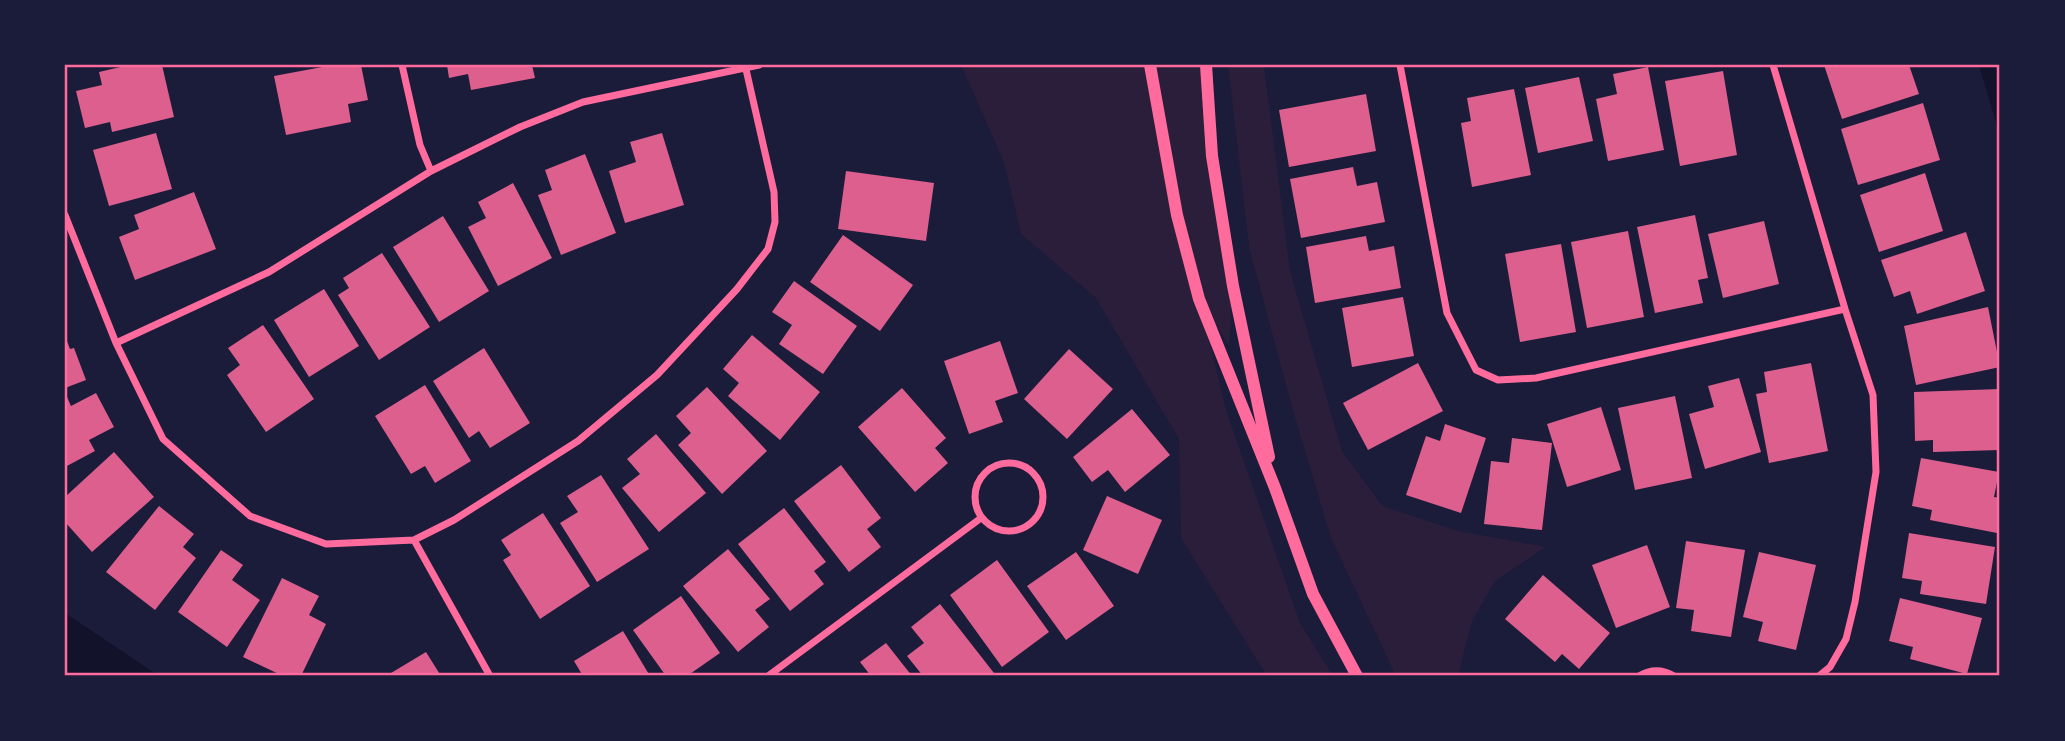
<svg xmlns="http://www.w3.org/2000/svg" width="2065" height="741" font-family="Montserrat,sans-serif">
<rect width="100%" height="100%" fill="#1b1b3a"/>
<path fill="#2a1e3b" d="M 961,65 L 1206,65 L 1233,286 L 1229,345 L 1200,302 L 1227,413 L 1300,623 L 1333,676 L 1267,676 L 1181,538 L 1179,439 L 1096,298 L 1021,234 L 1004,162 Z
M 1228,65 L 1264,65 L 1290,271 L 1342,451 L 1382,506 L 1458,531 L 1546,547 L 1495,581 L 1472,621 L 1458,676 L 1396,676 L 1331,538 L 1292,407 L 1249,247 Z"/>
<path fill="#12122b" d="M 1979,65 L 2000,65 L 2000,136 Z
M 65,613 L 159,676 L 65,676 Z"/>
<path fill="#dd5f8e" d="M 129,65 L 162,65 L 174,117 L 112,132 L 110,122 L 85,128 L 76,91 L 102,85 L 99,72 Z
M 333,65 L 361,65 L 368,100 L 348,104 L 351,122 L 286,135 L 274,76 Z
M 447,65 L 532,65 L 535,78 L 471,90 L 468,74 L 449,78 Z
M 1824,65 L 1909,65 L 1919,94 L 1842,119 Z
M 1648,67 L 1664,150 L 1608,161 L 1596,99 L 1617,94 L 1613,74 Z
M 1723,71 L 1737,155 L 1680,166 L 1665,81 Z
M 1579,77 L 1593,141 L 1538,153 L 1525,88 Z
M 1514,89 L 1531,175 L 1472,187 L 1461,123 L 1471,121 L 1467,98 Z
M 1366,94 L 1376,151 L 1289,167 L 1279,110 Z
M 1923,103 L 1940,160 L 1858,185 L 1841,129 Z
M 156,133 L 172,189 L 109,206 L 93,150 Z
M 662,133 L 684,205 L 625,223 L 609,171 L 636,162 L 630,142 Z
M 585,154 L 616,233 L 561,255 L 538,195 L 552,190 L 545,170 Z
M 1353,167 L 1357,186 L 1377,182 L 1385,222 L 1301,238 L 1290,179 Z
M 846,171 L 934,183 L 926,241 L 838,229 Z
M 1925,173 L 1943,231 L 1879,252 L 1860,195 Z
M 513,183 L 552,258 L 498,286 L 468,227 L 486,218 L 478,202 Z
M 194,192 L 216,249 L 135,280 L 119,237 L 139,229 L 134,215 Z
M 1695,215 L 1708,278 L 1698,280 L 1703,303 L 1655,313 L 1637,227 Z
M 443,216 L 489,291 L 439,322 L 393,247 Z
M 1764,221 L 1779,284 L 1723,298 L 1708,234 Z
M 1628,231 L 1644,317 L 1587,328 L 1571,242 Z
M 1966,232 L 1985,291 L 1917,314 L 1910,291 L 1894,297 L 1881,260 Z
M 843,235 L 913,285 L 880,331 L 810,282 Z
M 1366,236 L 1369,251 L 1394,246 L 1401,288 L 1315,303 L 1306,247 Z
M 1561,244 L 1576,332 L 1520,342 L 1505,254 Z
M 382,253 L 430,327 L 379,360 L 338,295 L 349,288 L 343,278 Z
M 794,281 L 857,326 L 823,374 L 779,344 L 792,325 L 772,312 Z
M 324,289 L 359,346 L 309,377 L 274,320 Z
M 1403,297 L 1414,356 L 1352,367 L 1342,308 Z
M 1988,307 L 2000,367 L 1916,385 L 1904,326 Z
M 263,325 L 314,399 L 266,432 L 227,375 L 240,365 L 228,348 Z
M 752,335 L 820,392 L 780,440 L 728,396 L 739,383 L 723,369 Z
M 65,336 L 70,349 L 74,348 L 86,380 L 65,388 Z
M 1000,341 L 1018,393 L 995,401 L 1003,422 L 969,434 L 944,361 Z
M 484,348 L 530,423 L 490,448 L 479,431 L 469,438 L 433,381 Z
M 1069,349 L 1113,389 L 1067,439 L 1024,399 Z
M 1418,363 L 1443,411 L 1368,450 L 1343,403 Z
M 1811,363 L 1828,451 L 1769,463 L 1756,394 L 1767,392 L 1764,372 Z
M 1739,378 L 1761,452 L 1705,469 L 1689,414 L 1714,407 L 1708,386 Z
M 425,385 L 471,461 L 435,483 L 425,466 L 411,474 L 375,416 Z
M 707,387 L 767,451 L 722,494 L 678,445 L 691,433 L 676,416 Z
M 902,388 L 946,438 L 935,448 L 948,463 L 915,492 L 858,427 Z
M 2000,389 L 2000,450 L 1933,452 L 1933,440 L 1915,441 L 1914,392 Z
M 96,393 L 114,427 L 89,440 L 95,451 L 65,467 L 65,399 L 67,397 L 71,406 Z
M 1675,396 L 1692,478 L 1635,490 L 1618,408 Z
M 1601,407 L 1621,470 L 1567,487 L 1547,424 Z
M 1132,409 L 1170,455 L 1125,492 L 1108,470 L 1092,482 L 1073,457 Z
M 1445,424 L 1486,438 L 1461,513 L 1406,495 L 1426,436 L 1440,441 Z
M 656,434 L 706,493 L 659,532 L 622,488 L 640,474 L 627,459 Z
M 1512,438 L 1552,443 L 1542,530 L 1484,524 L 1491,461 L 1509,463 Z
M 114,452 L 154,497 L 92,552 L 65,522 L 65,497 Z
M 1921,458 L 1999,472 L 1994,497 L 2000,498 L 1997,533 L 1930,520 L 1932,510 L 1912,506 Z
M 841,465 L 881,518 L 867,529 L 881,547 L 849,572 L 794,501 Z
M 601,475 L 649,549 L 597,582 L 560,523 L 578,512 L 567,496 Z
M 1107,496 L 1162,520 L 1138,574 L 1083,550 Z
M 159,506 L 194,534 L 183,547 L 196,558 L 155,610 L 106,572 Z
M 784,508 L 826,562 L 814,571 L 824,584 L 790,611 L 738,544 Z
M 543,513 L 590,586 L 540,619 L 503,560 L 511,555 L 501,540 Z
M 1909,533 L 1995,547 L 1986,604 L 1920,594 L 1922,581 L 1902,578 Z
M 1686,541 L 1745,550 L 1731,637 L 1691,631 L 1694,610 L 1676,608 Z
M 1647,545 L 1670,607 L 1616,628 L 1592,565 Z
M 728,549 L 770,599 L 755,610 L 769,627 L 738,652 L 683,586 Z
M 221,550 L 243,565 L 232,580 L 260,600 L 227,647 L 178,612 Z
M 1076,552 L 1114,606 L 1066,640 L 1027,586 Z
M 1759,552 L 1816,565 L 1796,650 L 1758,641 L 1763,622 L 1743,617 Z
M 997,560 L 1049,632 L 1002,667 L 950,595 Z
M 1543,575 L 1610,633 L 1579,669 L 1562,654 L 1555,662 L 1505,619 Z
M 282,578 L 319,596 L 309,615 L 326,624 L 301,676 L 283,676 L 243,657 Z
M 681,596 L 720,653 L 687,676 L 666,676 L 633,630 Z
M 1900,598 L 1982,618 L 1967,674 L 1910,659 L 1913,647 L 1889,641 Z
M 940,604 L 994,673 L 990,676 L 923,676 L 907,656 L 924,643 L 911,627 Z
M 623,631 L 650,676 L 583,676 L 574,661 Z
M 886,643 L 912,676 L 871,676 L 860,662 Z
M 426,652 L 441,676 L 386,676 Z"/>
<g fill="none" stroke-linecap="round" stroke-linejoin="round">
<path stroke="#ff6b9d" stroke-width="7" d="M 402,65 L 420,145 L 431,171
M 1400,65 L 1447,313 L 1476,370 L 1498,380 L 1536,378 L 1845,309
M 1773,65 L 1845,309 L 1873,395 L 1876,472 L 1855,602 L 1846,639 L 1830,667 L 1819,676
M 65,215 L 116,343 L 163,439 L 250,516 L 326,544 L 414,540 L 454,520 L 578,441 L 657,375 L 737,289 L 768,249 L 775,222 L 774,192 L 745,65
M 116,343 L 269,272 L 431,171 L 520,127 L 583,102 L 759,65
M975 497a34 34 0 1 1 68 0a34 34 0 1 1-68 0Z
M 414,540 L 490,676
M 768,676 L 981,518
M 1639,676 C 1651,669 1662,669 1674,676"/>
<path stroke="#ff6b9d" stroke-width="12" d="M 1150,65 L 1177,215 L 1199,299 L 1275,488 L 1313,594 L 1357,676
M 1206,65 L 1212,156 L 1233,286 L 1269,457"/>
</g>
<rect width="2065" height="741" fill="none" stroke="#1b1b3a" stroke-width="133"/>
<rect x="66" y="66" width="1932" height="608" fill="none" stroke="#ff6b9d" stroke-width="2.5"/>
</svg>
